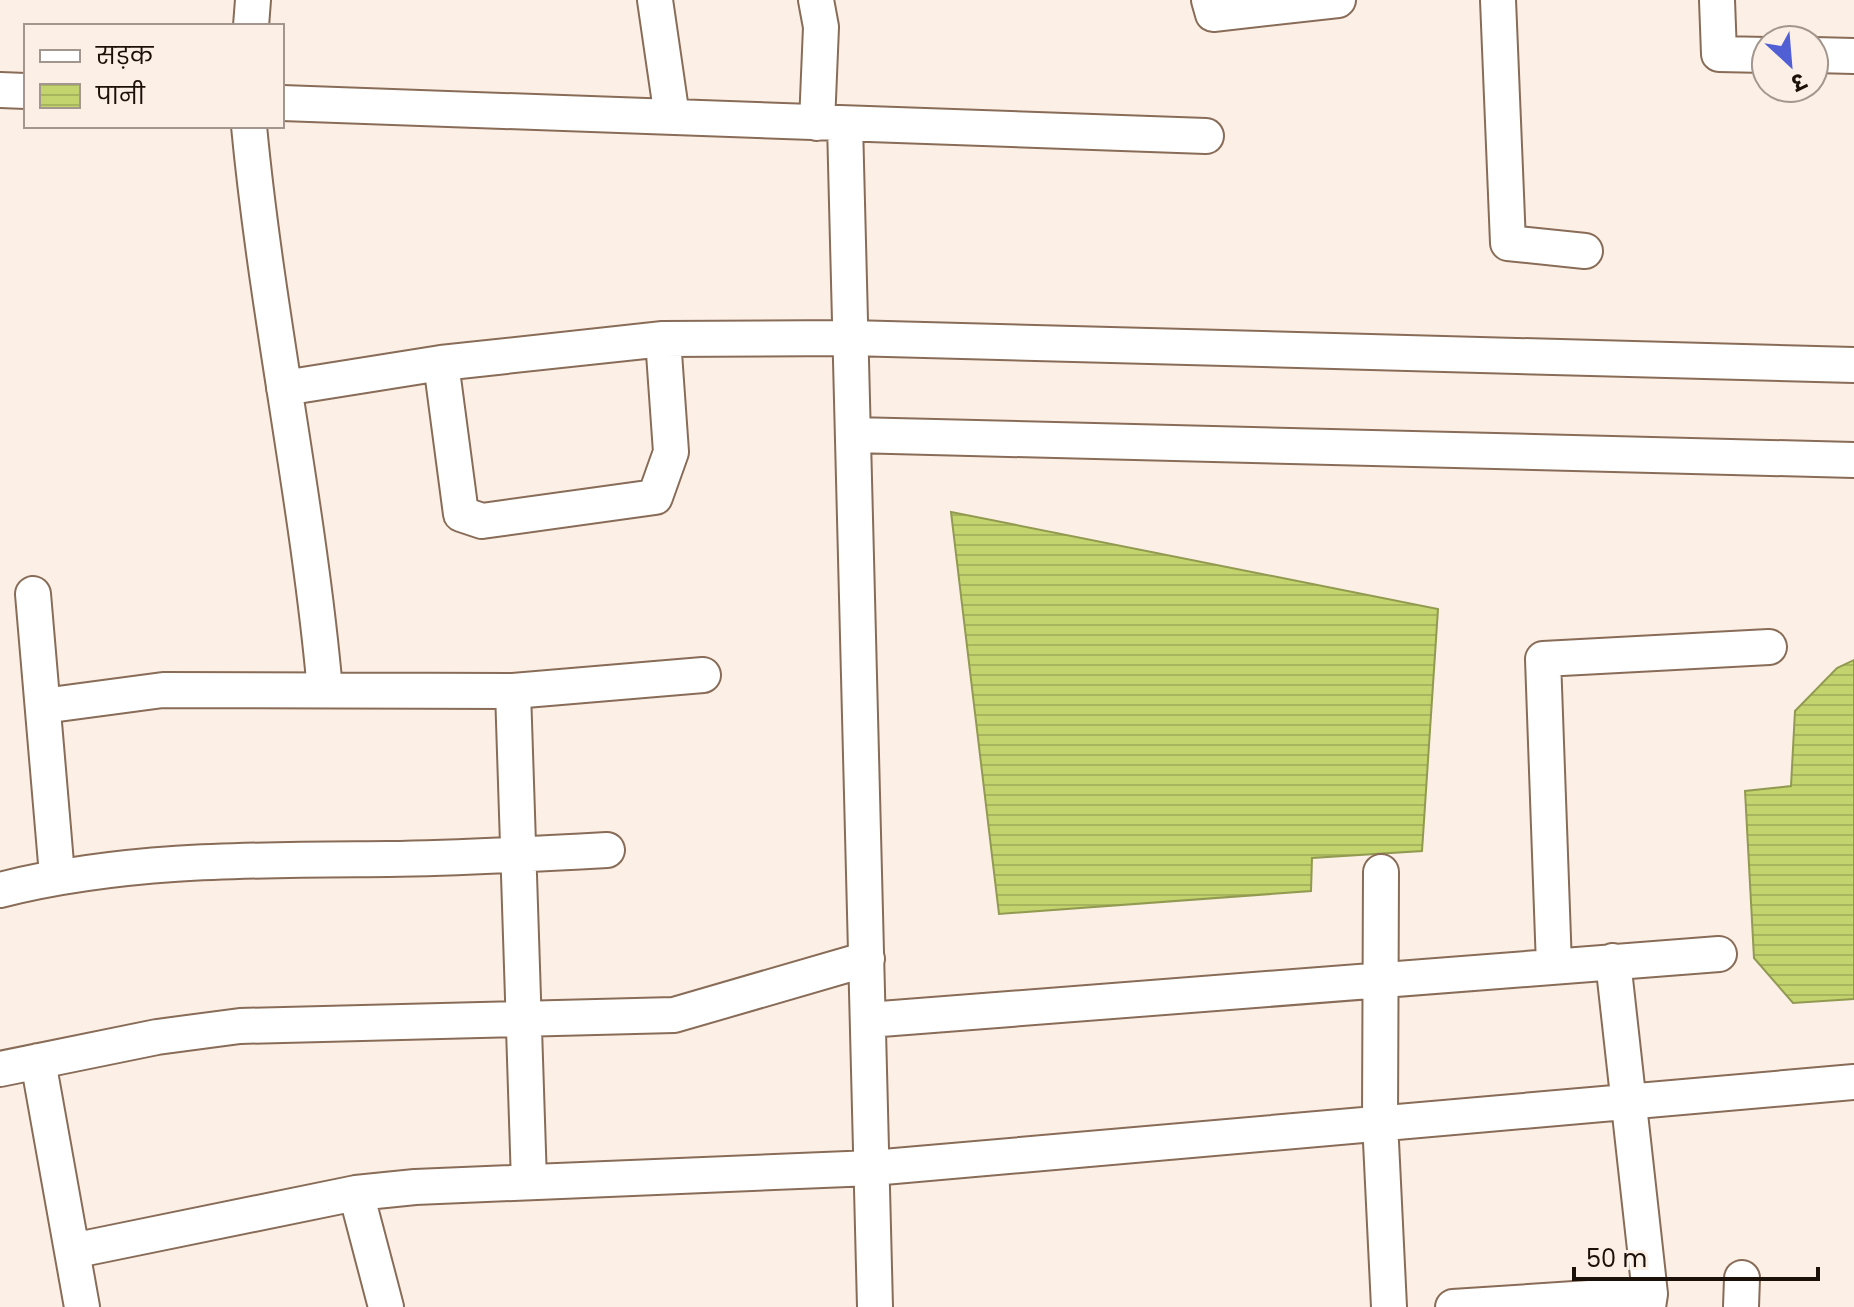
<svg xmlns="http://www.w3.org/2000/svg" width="1854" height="1307" font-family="Poppins,'Noto Sans Devanagari',sans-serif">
<defs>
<pattern id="water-rules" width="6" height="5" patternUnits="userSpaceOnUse" patternTransform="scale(2)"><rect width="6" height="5" fill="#c3d46e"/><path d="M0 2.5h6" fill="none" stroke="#a7b55e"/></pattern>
</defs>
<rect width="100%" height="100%" fill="#fcefe6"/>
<path fill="url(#water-rules)" stroke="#919a50" stroke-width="2" d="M 951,512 L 1438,609 L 1422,851 L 1312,858 L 1311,891 L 999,914 Z
M 1854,660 L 1854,999 L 1793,1003 L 1754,958 L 1745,791 L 1791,786 L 1795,711 L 1837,668 Z"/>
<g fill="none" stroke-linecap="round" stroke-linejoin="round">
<defs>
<path id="street" d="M 655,0 L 672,117
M 816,0 L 821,27 L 817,123
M 1209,0 L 1213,14 L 1338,0
M 1498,0 L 1508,243 L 1585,251
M 1717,0 L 1719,54 L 1766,55
M 251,26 L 253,0
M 1814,55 L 1854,56
M 0,90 L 26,91
M 282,103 L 1206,136
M 845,124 L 875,1307
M 249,126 C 267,315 308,501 325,690
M 441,363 L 461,514 L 482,521 L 655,497 L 671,452 L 663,339
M 284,388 L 441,363 L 663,339 L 850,338 L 1854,365
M 853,435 L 1854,460
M 33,594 L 57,875
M 513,691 L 529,1182
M 43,706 L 163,690 L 513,691 L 703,675
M 1381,872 L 1380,1121 L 1389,1307
M 0,890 C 127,858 257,860 388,859 C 461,858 534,854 607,850
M 1613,961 L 1650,1294 L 1648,1307
M 1554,966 L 1543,659 L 1769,647
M 868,1020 L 1719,954
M 38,1061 L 82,1307
M 0,1069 L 157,1037 L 240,1026 L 674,1015 L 867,959
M 72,1251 L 356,1193
M 386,1307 L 356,1193 L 415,1187 L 872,1168 L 1854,1082
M 1453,1307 L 1650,1294
M 1741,1307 L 1742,1278"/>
</defs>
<use href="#street" stroke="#886c57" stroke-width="38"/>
<use href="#street" stroke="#fff" stroke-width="34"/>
</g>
<rect x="24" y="24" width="260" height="104" fill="#fcefe6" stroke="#a2968e" stroke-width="2"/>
<rect x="40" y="50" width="40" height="12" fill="#ffffff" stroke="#a2968e" stroke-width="2"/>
<text x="96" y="64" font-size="24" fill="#1c1109">सड़क</text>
<rect x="40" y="84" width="40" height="24" fill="url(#water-rules)" stroke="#a2968e" stroke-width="2"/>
<text x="96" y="104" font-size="24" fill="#1c1109">पानी</text>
<g transform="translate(1790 64) rotate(154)"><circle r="38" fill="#fcefe6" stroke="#a2968e" stroke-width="2"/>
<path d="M0-6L14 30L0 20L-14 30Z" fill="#515fd5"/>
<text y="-12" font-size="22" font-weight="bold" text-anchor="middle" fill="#1c1109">उ</text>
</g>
<path d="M1574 1267v12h244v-12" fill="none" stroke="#1c1109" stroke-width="4"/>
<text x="1586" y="1267" font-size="24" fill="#1c1109" stroke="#fcefe6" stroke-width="6" paint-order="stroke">50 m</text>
</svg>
